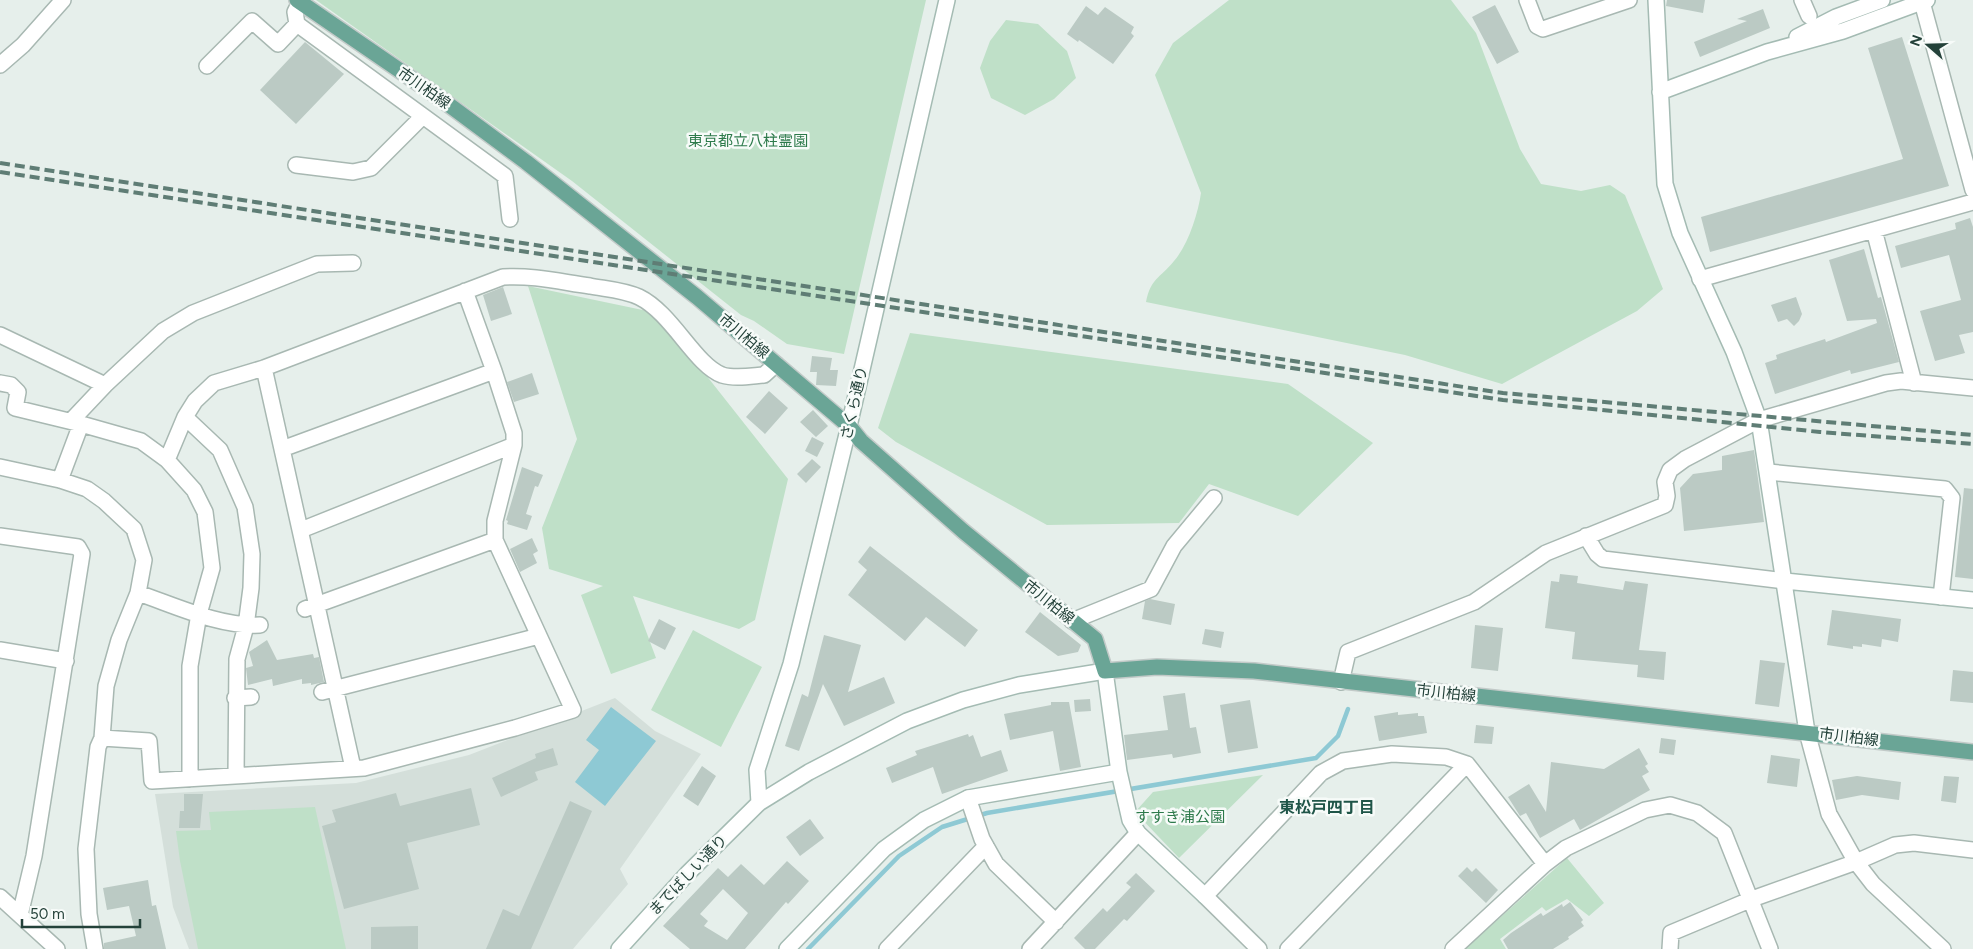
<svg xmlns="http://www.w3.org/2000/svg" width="1973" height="949" font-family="Figtree,'Noto Sans JP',sans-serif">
<rect width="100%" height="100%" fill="#e6efeb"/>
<path fill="#d4dfda" d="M 615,698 L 655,731 L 701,754 L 620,869 L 628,884 L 573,949 L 189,949 L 173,907 L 155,794 L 356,783 L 469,755 Z"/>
<path fill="#bfe0c8" d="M 316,0 L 926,0 L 844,354 L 787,344 L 754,321 L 741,315 L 572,181 Z
M 1229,0 L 1451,0 L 1476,33 L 1520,149 L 1541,184 L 1581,191 L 1610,185 L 1625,195 L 1663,289 L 1637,311 L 1502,384 L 1405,355 L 1146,302 C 1151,278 1159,279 1174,261 C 1188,245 1198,214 1201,193 L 1155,75 L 1173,43 Z
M 1006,20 L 1038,24 L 1067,51 L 1076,78 L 1054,99 L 1025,115 L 991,98 L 980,68 L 990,41 Z
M 528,286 L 657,313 L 788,479 L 755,620 L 739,629 L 633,596 L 656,658 L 611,674 L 581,595 L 603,586 L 549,569 L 542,528 L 577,439 Z
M 910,333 L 1288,384 L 1373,443 L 1298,516 L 1209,484 L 1179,523 L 1047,525 L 896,442 L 878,428 Z
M 693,630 L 762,667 L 721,747 L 651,710 Z
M 1263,775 L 1179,858 L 1135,812 L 1153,792 Z
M 315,807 L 346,949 L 198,949 L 180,861 L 176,831 L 211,830 L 209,812 Z
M 1567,858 L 1604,903 L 1589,916 L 1567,899 L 1546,911 L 1542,907 L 1500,939 L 1506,949 L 1465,949 Z"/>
<path fill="#8ec9d4" d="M 611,707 L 656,741 L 605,806 L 575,782 L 599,750 L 586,740 Z"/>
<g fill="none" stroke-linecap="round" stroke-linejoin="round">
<path stroke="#8ec9d4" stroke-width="4.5" d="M 808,949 L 899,856 L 942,827 L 987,813 L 1316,758 L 1338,736 L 1348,709"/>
</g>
<path fill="#bbcac4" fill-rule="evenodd" d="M 1667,0 L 1705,0 L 1703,13 L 1666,6 Z
M 1495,5 L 1519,52 L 1497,64 L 1472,17 Z
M 1086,6 L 1098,15 L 1105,7 L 1134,27 L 1131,33 L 1134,36 L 1113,64 L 1079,40 L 1078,42 L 1067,34 Z
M 1763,9 L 1770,28 L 1700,57 L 1694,42 L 1747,21 L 1737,19 Z
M 1902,37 L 1949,186 L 1710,252 L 1701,217 L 1903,159 L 1868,48 Z
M 305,42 L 344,74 L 296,124 L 260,90 Z
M 1970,218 L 1973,227 L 1973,332 L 1959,335 L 1965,353 L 1935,361 L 1920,311 L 1961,300 L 1949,255 L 1901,268 L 1895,246 L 1956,229 L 1955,223 Z
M 1864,249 L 1878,298 L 1881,297 L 1899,362 L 1851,374 L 1850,370 L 1775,394 L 1765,363 L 1777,359 L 1776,355 L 1825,339 L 1826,342 L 1877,323 L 1876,319 L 1847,321 L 1829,260 Z
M 503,287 L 512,314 L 491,321 L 483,295 Z
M 1796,297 L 1802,314 L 1799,321 L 1794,326 L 1787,319 L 1778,322 L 1771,305 Z
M 812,356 L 832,358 L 830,370 L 838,370 L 836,386 L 816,385 L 817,372 L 810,372 Z
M 532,373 L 539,394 L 514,402 L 507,382 Z
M 769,391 L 788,408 L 765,434 L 746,417 Z
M 813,410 L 828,426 L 816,437 L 800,422 Z
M 812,437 L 824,443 L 817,457 L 805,451 Z
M 1754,450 L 1764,522 L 1684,531 L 1680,488 L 1693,474 L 1722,470 L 1722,456 Z
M 812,459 L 821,467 L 806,483 L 797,474 Z
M 522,467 L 543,475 L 538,487 L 535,486 L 526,514 L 532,516 L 527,530 L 507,524 L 508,521 L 506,520 Z
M 1964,488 L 1973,489 L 1973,579 L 1955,577 Z
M 532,538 L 538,551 L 533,554 L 537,563 L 520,572 L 510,549 Z
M 870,546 L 978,630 L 965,647 L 926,617 L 905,641 L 848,595 L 867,570 L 858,562 Z
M 1560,574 L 1578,576 L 1577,583 L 1623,590 L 1625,581 L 1648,584 L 1639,650 L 1666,652 L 1664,680 L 1637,677 L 1638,665 L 1572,659 L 1575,632 L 1545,628 L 1551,581 L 1559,582 Z
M 1150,599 L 1175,604 L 1171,625 L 1142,619 L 1145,601 Z
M 1832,610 L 1901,619 L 1898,642 L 1882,639 L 1881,647 L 1862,644 L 1862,647 L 1853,646 L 1853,649 L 1827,645 Z
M 1040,612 L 1081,645 L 1078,652 L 1058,656 L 1025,632 Z
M 659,619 L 676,628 L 665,650 L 648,641 Z
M 1475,625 L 1503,628 L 1498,671 L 1471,668 Z
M 1205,629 L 1224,632 L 1221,648 L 1202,644 Z
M 824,635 L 861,645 L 848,692 L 884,677 L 895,703 L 844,726 L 823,684 L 799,751 L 785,746 L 802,694 L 808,697 Z
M 267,640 L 277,660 L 313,654 L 314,658 L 319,657 L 324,682 L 311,685 L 311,683 L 302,684 L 302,679 L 273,686 L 272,679 L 248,685 L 246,668 L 253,666 L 249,652 Z
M 1760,660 L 1785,663 L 1779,707 L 1755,704 Z
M 1953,670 L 1973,672 L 1973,703 L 1950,701 Z
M 1185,693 L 1190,728 L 1196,727 L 1201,753 L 1173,758 L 1172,754 L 1127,760 L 1124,735 L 1168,730 L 1163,696 Z
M 1090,699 L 1091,711 L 1075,712 L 1074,700 Z
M 1250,700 L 1258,748 L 1228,753 L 1220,705 Z
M 1051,702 L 1069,702 L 1081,767 L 1060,771 L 1053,731 L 1010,740 L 1004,714 L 1051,705 Z
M 1398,712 L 1398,715 L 1418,713 L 1418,716 L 1424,716 L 1427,733 L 1379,741 L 1374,716 Z
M 1476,725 L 1494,727 L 1492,744 L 1474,743 Z
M 968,734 L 969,737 L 973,735 L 981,757 L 1001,750 L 1008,771 L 942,794 L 933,767 L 892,783 L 886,768 L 917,755 L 915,751 Z
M 1661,738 L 1676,740 L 1674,755 L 1659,753 Z
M 553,748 L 558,765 L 535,772 L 538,780 L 501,797 L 492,778 L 536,758 L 535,754 Z
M 1639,748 L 1648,764 L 1645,766 L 1649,772 L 1642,776 L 1650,790 L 1580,830 L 1574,819 L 1540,838 L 1526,813 L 1520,816 L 1508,797 L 1529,784 L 1546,812 L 1551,762 L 1604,769 Z
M 1771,755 L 1800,759 L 1797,787 L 1767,783 Z
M 702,766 L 716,776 L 698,806 L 683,796 Z
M 1857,776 L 1901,782 L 1899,800 L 1862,795 L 1836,800 L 1832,780 Z
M 1944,776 L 1959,777 L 1956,803 L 1941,801 Z
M 471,788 L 480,825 L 407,843 L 419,889 L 344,909 L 322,826 L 336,822 L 332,810 L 396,793 L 400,806 Z
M 184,794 L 203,794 L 200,828 L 179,828 L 180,811 L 184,811 Z
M 570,801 L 592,811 L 531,949 L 486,949 L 503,909 L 519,916 Z
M 810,819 L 824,838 L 800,856 L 786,837 Z
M 787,861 L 809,881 L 788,904 L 786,902 L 745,949 L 690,949 L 663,926 L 718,868 L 728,877 L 741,864 L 764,885 ZM 723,889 L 748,913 L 727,940 L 704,926 L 708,921 L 700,914 Z
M 1467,867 L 1472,872 L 1476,868 L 1498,890 L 1486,903 L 1458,876 Z
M 1136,873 L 1155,891 L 1127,921 L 1124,919 L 1095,949 L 1085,949 L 1074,938 L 1103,908 L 1107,912 L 1131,887 L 1126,883 Z
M 148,880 L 152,906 L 156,905 L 166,949 L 104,949 L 104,943 L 136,936 L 129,906 L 107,910 L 103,888 Z
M 1570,902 L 1583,920 L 1581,922 L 1584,926 L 1568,937 L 1569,939 L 1553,949 L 1508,949 L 1503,940 L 1511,933 L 1541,913 L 1543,916 L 1562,904 L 1563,907 Z
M 418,926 L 418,949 L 371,949 L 371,927 Z"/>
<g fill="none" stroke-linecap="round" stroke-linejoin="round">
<defs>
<path id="street" d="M 1527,0 L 1537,26 L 1543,29 L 1629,0
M 1802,0 L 1809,16
M 300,2 L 295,12 L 297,24 L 423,116
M 1922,2 L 1973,190
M 0,65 L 23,45 L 63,0
M 207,66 L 252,21 L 278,44 L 297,24
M 296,165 L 353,172 L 371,168 L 423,116 L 505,176 L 510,219
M 1874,230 L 1914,383
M 1700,279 L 1973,202
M 0,335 L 105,385 L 71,421
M 264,368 L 353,768
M 0,383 L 11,385 L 18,392 L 15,408 L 81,424 L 141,441 L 167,460 L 194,490 L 205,512 L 212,568 L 199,614 L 190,666 L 190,779
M 105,385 L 163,331 L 193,313 L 317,264 L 353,263
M 185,417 L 220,450 L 245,507 L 252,554 L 251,588 L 246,626 L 237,659 L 236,776
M 282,449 L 494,371
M 167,460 L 185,417 L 195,401 L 214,383 L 264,368 L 503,277 C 533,275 561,282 590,286 C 606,289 624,290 639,297 C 672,313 695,365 722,375 C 735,379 751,376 764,375 L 776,364
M 0,467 L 60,480 L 87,489 L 104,501 L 134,529 L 144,560 L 138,593 L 119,640 L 106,686 L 102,738
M 1768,472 L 1945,489 L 1952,498 L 1941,597
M 60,480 L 81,424
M 301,530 L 514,445
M 0,536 L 78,547 L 82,554 L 34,856 L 20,915
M 1586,536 L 1597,554 L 1603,559 L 1785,581
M 138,593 C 176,606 220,627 260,625
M 305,609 L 495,540
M 1072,621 L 1151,589 L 1174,546 L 1214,498
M 0,650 L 66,661
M 1341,682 L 1348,652 L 1474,602 L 1546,553 L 1665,505 L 1667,496 L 1665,482 L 1670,470 L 1685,459 L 1759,420 L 1886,383 L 1901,381 L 1973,388
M 322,692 L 539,636
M 235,698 L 251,697
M 1807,732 L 1829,814 L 1856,862 L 1873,884 L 1943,949
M 968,798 L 982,839 L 996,864 L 1056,922
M 0,897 L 57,949
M 95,949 L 89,914 L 86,849 L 98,747 L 102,738 L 149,741 L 152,781 L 364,768 L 515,728 L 573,710 L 495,540 L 495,521 L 514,445 L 514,433 L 494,371 L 465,291
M 887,949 L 986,846
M 1030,949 L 1138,833
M 1259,949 L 1205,896 L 1321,773 L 1343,761 L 1392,754 L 1446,757 L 1467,764 L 1545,864
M 1288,949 L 1467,764
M 1453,949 L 1545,864 L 1566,848 L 1645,810 L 1670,805 L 1697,813 L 1724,833 L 1770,949
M 1670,949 L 1671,933 L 1752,899 L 1856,862 L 1895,845 L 1914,843 L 1973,850"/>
<path id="secondary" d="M 1656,0 L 1665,184 L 1680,233 L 1734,352 L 1759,420 L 1807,732
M 1797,37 L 1836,17 L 1882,0
M 1660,92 L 1767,52 L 1843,31 L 1927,0
M 1785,581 L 1973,600
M 759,803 L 757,770 L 791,664 L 849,426 L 947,0
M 619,949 L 687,874 L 759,803 L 809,772 L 907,721 L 963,700 L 1019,685 L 1105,671 L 1119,772 L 1130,820 L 1138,833 L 1205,896
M 787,949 L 884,849 L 924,820 L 968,798 L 1119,772"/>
<path id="primary" d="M 297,0 L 437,96 L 526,162 L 697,297 L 849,426 L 861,441 L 963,531 L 1095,639 L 1105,671 L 1157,667 L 1254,671 L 1973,752"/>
</defs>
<use href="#street" stroke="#a8b8b2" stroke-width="18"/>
<use href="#secondary" stroke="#a4bbb3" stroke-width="18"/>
<use href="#primary" stroke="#c2cac8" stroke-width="18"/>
<use href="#street" stroke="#fff" stroke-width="15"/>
<use href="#secondary" stroke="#fff" stroke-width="15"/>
<use href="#primary" stroke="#6aa596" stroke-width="15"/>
<path stroke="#5f7d75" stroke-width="4" stroke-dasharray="10 5" stroke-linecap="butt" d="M 0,163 L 1503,393 L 1973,435
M 0,172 L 1503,400 L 1820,432 L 1973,444"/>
</g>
<g text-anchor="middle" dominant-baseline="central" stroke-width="5" stroke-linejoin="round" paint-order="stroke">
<g font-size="15" fill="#24423a" stroke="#f7fbf9">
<text transform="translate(424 88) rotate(35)">市川柏線</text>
<text transform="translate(744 336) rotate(40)">市川柏線</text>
<text transform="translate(854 403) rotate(-77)">さくら通り</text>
<text transform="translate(1049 602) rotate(39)">市川柏線</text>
<text transform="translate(1446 693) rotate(6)">市川柏線</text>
<text transform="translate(1849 737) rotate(7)">市川柏線</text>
<text transform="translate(688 875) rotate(-46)">までばしい通り</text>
</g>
<g font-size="15" fill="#2d7a4b" stroke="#f7fbf9">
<text x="748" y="141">東京都立八柱霊園</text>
<text x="1180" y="817">すすき浦公園</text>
</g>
<g font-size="16" font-weight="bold" fill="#1f5548" stroke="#f7fbf9">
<text x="1327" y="807">東松戸四丁目</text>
</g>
</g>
<g transform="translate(1928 45) rotate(290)" stroke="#f7fbf9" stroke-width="4" paint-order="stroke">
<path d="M0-4L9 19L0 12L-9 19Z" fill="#24423a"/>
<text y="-8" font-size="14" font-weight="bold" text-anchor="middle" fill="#24423a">N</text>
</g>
<path d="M22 919v8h118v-8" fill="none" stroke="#24423a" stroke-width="2.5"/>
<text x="30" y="919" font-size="15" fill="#24423a" stroke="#f7fbf9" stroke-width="4" paint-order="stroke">50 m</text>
</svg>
